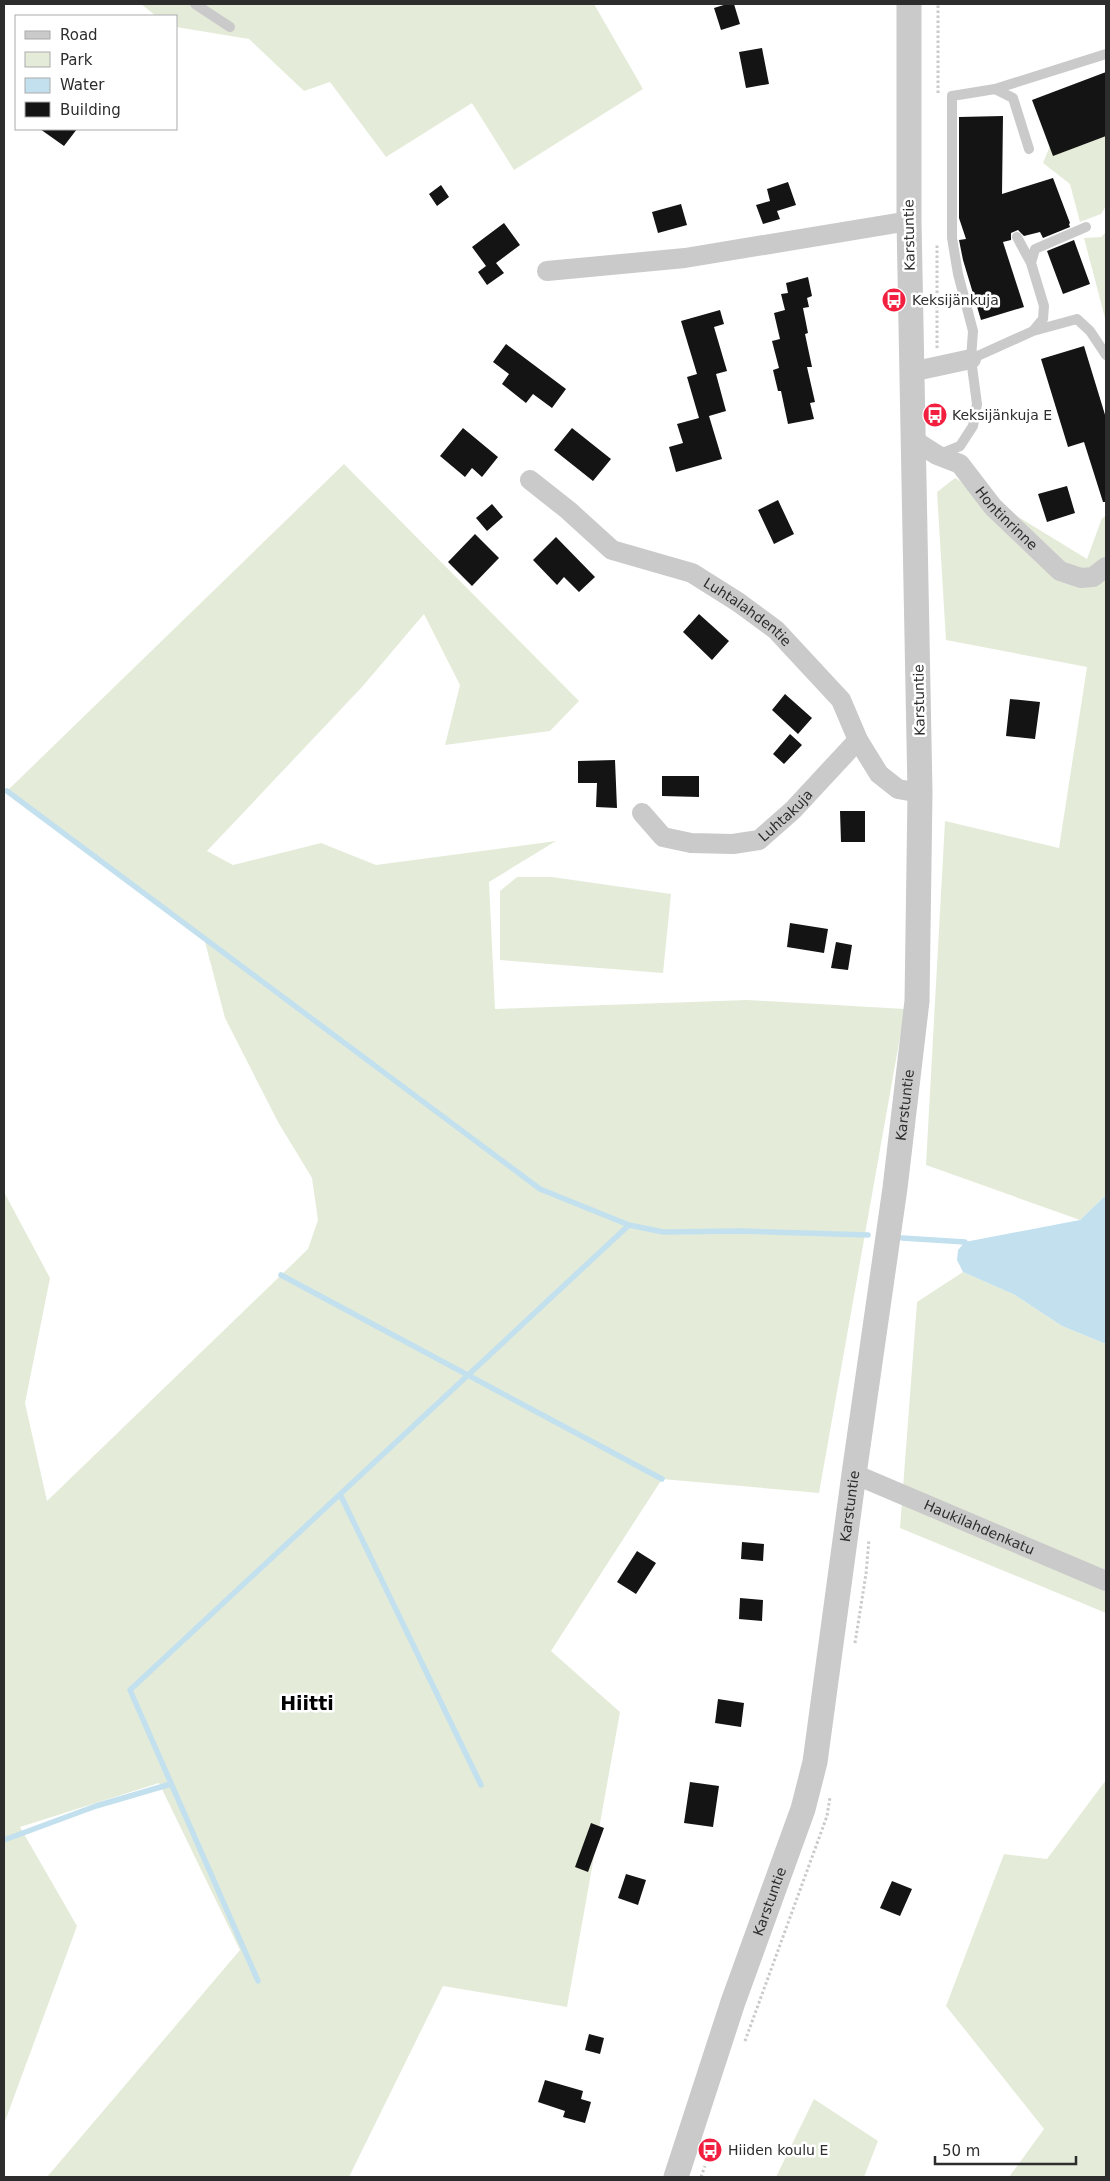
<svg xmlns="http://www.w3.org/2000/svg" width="1110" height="2181" font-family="'DejaVu Sans',sans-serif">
<rect width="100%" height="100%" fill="#fff"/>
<path fill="#e4ecd9" d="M 141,4 L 594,4 L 643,89 L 514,170 L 472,103 L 386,157 L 330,82 L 304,91 L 249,39 L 176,27 L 176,16 L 156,16 Z
M 1106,124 L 1106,206 L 1101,214 L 1080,222 L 1070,184 L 1043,163 L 1052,141 Z
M 1106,232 L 1106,322 L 1084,238 L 1101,237 Z
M 344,464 L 579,701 L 550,731 L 445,745 L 460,685 L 424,614 L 362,687 L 207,851 L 233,865 L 321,843 L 376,865 L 556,841 L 489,882 L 495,1009 L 747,1000 L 905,1009 L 819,1493 L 662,1479 L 551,1651 L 620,1712 L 567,2007 L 443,1986 L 349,2177 L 47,2177 L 240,1950 L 159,1783 L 20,1827 L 77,1926 L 4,2124 L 4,1192 L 50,1278 L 25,1403 L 47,1501 L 308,1249 L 318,1220 L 312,1178 L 278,1122 L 225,1018 L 204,938 L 7,791 Z
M 955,478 L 1087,559 L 1102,518 L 1106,516 L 1106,1195 L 1080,1220 L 926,1165 L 945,821 L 1059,848 L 1087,667 L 946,640 L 937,492 Z
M 517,877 L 552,877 L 671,894 L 663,973 L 500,960 L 500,891 Z
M 963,1272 L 1015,1295 L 1062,1326 L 1106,1344 L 1106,1613 L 900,1528 L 917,1302 Z
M 1106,1780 L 1106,2177 L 1009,2177 L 1044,2129 L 946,2006 L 1004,1854 L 1047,1859 Z
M 814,2099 L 878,2141 L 864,2177 L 776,2177 Z"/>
<path fill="#c3e0ee" d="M 1106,1195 L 1106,1344 L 1062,1326 L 1015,1295 L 963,1272 L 957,1260 L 958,1250 L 965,1242 L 1080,1220 Z"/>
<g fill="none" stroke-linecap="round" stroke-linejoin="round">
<path stroke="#c3e0ee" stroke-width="5.5" d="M 7,791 L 540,1189 L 629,1225 L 663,1232 L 742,1231 L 868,1235
M 902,1238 L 965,1242
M 281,1275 L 662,1479
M 340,1494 L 481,1785
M 4,1840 L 96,1806 L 171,1784
M 258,1981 L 130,1690 L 629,1225"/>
</g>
<path fill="#141414" d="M 727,4 L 734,4 L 740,24 L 721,30 L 714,8 Z
M 762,48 L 769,84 L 746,88 L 739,52 Z
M 1106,72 L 1106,136 L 1053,156 L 1032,100 Z
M 1003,116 L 1002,194 L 1053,178 L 1070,223 L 1069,224 L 1070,227 L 1043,238 L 1040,232 L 1024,236 L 1018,230 L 1011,233 L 1011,240 L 1003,242 L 1024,307 L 981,320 L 963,260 L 959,240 L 966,239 L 959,218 L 959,117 Z
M 40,129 L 77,129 L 64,146 Z
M 788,182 L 796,205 L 777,211 L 780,219 L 763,224 L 756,205 L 770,201 L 767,189 Z
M 441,185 L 449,197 L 437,206 L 429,194 Z
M 681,204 L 687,225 L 658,233 L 652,212 Z
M 504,223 L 520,245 L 496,263 L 504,273 L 487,285 L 478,272 L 486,266 L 472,247 Z
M 1074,240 L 1090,284 L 1063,294 L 1047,251 Z
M 808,277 L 812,296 L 807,298 L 809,307 L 803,308 L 808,333 L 805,334 L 812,367 L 807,367 L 815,402 L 810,403 L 814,419 L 788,424 L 781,391 L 778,391 L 773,370 L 779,368 L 772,341 L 780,339 L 774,313 L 785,310 L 781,294 L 788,293 L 786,283 Z
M 720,310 L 724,324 L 714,327 L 727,371 L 716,374 L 726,411 L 709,416 L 722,459 L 676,472 L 669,447 L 683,443 L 677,424 L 699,418 L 687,377 L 697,374 L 681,321 Z
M 506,344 L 566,389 L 552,408 L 533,394 L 526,403 L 502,384 L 509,374 L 493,362 Z
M 1084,346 L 1106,418 L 1106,502 L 1103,502 L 1084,442 L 1068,447 L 1041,359 Z
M 463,428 L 498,457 L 482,477 L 472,468 L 465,477 L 440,456 Z
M 572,428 L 611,459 L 593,481 L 554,450 Z
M 1067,486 L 1075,513 L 1047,522 L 1038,494 Z
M 778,500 L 794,534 L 774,544 L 758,510 Z
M 492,504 L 503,517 L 487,531 L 476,518 Z
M 475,534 L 499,558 L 472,586 L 448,562 Z
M 556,537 L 595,577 L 579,592 L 564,577 L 557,585 L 533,560 Z
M 699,614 L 729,641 L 712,660 L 683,632 Z
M 785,694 L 812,718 L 798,734 L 772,710 Z
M 1010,699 L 1040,702 L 1035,739 L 1006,736 Z
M 790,734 L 802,745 L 784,764 L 773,754 Z
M 615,760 L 617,808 L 596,807 L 597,783 L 578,783 L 578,761 Z
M 662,776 L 699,776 L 699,797 L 662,796 Z
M 840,811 L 865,811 L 865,842 L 841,842 Z
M 790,923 L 828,929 L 824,953 L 787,947 Z
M 836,942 L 852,945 L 848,970 L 831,968 Z
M 742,1542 L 764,1544 L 763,1561 L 741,1559 Z
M 637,1551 L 656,1563 L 636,1594 L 617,1582 Z
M 740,1598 L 763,1600 L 762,1621 L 739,1619 Z
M 718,1699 L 744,1703 L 741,1727 L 715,1723 Z
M 690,1782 L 719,1786 L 713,1827 L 684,1823 Z
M 591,1823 L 604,1828 L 588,1872 L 575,1867 Z
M 626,1874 L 646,1880 L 638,1905 L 618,1898 Z
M 892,1881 L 912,1889 L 900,1916 L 880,1908 Z
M 589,2034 L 604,2038 L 600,2054 L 585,2050 Z
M 545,2080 L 583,2091 L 581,2099 L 591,2102 L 585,2123 L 563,2117 L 565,2111 L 538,2102 Z"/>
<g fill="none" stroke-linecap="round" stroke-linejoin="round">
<path stroke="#cacaca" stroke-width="3" stroke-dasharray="2.5 2.5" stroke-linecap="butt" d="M 938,93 L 938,4
M 937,348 L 937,245
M 855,1643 L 866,1574 L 869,1540
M 745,2041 L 827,1816 L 830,1797
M 701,2177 L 705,2166"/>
<path stroke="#cacaca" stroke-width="10" d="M 195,4 L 230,27
M 995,89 L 1013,98 L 1029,149
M 1017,237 L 1031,263
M 1033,331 L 1077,319 L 1090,331 L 1106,355
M 971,359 L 1033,331 L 1043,319 L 1044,306 L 1031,263 L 1035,249 L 1086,227
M 938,455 L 960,446 L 973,426 L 977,404 L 971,359 L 973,331 L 958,274 L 952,238 L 952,96 L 995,89 L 1106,54"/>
<g stroke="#cacaca" stroke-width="20">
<path d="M 547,271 L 685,258 L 909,221"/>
<path d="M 911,372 L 971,359"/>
<path id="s1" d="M 912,439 L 937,455 L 960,464 L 993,507 L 1060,571 L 1081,578 L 1093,577 L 1106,567"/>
<path id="s2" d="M 530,480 L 568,510 L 612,550 L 692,573 L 738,602 L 776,630 L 841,700 L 858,740 L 879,774 L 898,789 L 920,793"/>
<path id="s3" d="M 642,813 L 663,837 L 691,843 L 733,844 L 759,840 L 793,810 L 858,740"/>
<path id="s4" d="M 854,1474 L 1106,1581"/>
</g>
<path stroke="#cacaca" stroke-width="25" id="s5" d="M 676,2177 L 733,2002 L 803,1809 L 815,1762 L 854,1474 L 895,1188 L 917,1001 L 920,793 L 909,221 L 909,4"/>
</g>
<defs>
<symbol id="bus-disc" viewBox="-11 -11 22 22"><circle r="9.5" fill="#f31f3e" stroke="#fff"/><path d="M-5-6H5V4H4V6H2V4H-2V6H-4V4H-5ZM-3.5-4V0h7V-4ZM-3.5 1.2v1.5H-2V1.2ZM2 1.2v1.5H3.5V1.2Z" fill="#fff"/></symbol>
</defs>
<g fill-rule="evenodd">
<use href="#bus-disc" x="880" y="286" width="28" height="28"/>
<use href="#bus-disc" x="921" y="401" width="28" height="28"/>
<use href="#bus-disc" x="696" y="2136" width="28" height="28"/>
</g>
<g text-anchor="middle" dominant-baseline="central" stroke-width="5" stroke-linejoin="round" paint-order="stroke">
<g font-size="14" fill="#2d2d2d" stroke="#fff">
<text transform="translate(909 235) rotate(-91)">Karstuntie</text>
<text stroke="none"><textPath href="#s1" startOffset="126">Hontinrinne</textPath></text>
<text stroke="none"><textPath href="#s2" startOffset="259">Luhtalahdentie</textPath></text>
<text transform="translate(919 700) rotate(-91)">Karstuntie</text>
<text stroke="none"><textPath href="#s3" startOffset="165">Luhtakuja</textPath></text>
<text stroke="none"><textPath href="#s5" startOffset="1101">Karstuntie</textPath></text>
<text stroke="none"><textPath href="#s5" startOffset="696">Karstuntie</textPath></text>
<text stroke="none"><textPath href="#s4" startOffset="136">Haukilahdenkatu</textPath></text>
<text stroke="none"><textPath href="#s5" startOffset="291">Karstuntie</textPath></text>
</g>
<g font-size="14" fill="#2d2d2d" stroke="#fff" text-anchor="start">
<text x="912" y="300">Keksijänkuja</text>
<text x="952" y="415">Keksijänkuja E</text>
<text x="728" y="2150">Hiiden koulu E</text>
</g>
<g font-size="19" font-weight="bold" fill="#000" stroke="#fff">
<text x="307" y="1703">Hiitti</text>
</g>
</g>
<rect width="1110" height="2181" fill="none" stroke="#2d2d2d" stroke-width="10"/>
<rect x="15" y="15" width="162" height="115" fill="#ffffff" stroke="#ababab"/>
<rect x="25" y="31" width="25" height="8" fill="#cacaca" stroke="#ababab"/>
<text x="60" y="40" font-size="15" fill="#2d2d2d">Road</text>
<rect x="25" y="52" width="25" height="15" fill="#e4ecd9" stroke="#ababab"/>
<text x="60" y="65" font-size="15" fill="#2d2d2d">Park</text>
<rect x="25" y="78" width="25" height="15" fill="#c3e0ee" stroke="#ababab"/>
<text x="60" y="90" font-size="15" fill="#2d2d2d">Water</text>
<rect x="25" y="102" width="25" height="15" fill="#141414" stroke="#ababab"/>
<text x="60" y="115" font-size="15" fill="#2d2d2d">Building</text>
<path d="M935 2156v8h141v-8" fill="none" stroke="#2d2d2d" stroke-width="2.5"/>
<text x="942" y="2156" font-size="15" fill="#2d2d2d" stroke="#ffffff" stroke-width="4" paint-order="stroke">50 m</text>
</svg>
